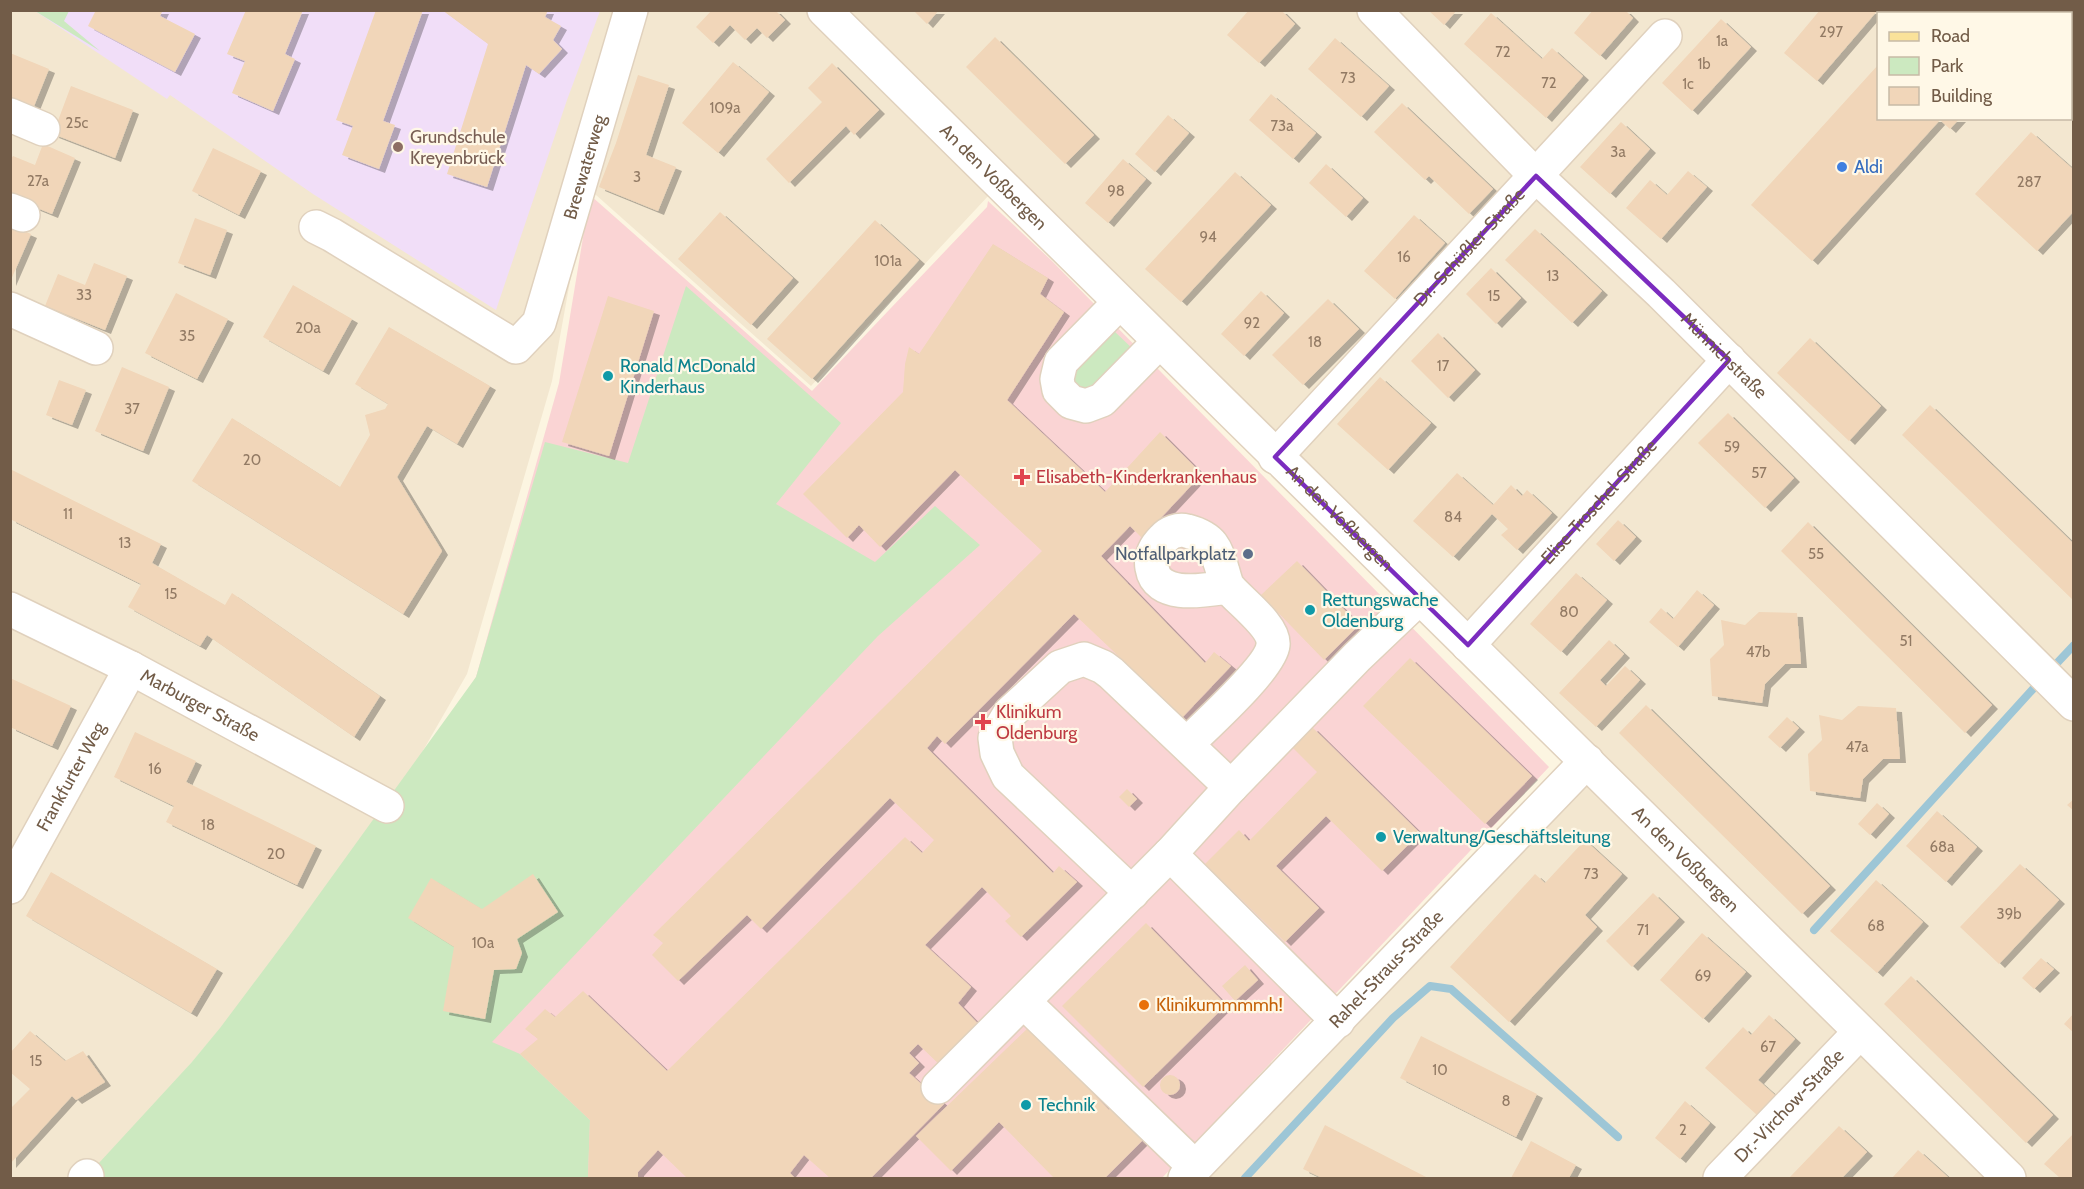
<svg xmlns="http://www.w3.org/2000/svg" width="2084" height="1189" font-family="Cabin,sans-serif">
<defs>
<filter id="shadow"><feDropShadow dx="6" dy="4" stdDeviation="0" flood-color="#0004"/></filter>
</defs>
<rect width="100%" height="100%" fill="#fcf5e1"/>
<path fill="#f3e7d0" fill-rule="evenodd" d="M 10,11 L 2073,11 L 2073,1178 L 1165,1178 L 1571,764 L 990,194 L 811,386 L 587,187 L 552,381 L 467,674 L 390,808 L 273,966 L 94,1178 L 11,1178 ZM 1878,14 L 2070,14 L 2070,118 L 1878,118 Z"/>
<path fill="#f1def8" d="M 35,11 L 600,11 L 567,100 L 496,310 L 313,194 L 170,95 L 167,99 Z"/>
<path fill="#fad4d4" d="M 590,195 L 812,391 L 987,207 L 988,201 L 1051,260 L 1549,767 L 1162,1178 L 109,1178 L 323,930 L 476,677 L 559,383 Z"/>
<path fill="#cce9c0" d="M 35,11 L 69,11 L 64,21 L 100,51 Z
M 686,286 L 841,423 L 776,504 L 875,562 L 935,506 L 980,545 L 878,636 L 492,1042 L 520,1054 L 590,1120 L 588,1178 L 89,1178 L 87,1176 L 191,1063 L 220,1028 L 292,932 L 476,677 L 545,442 L 628,463 Z
M 1113,330 L 1134,350 L 1094,391 L 1082,391 L 1072,381 L 1075,368 Z"/>
<g fill="none" stroke-linecap="round" stroke-linejoin="round">
<path stroke="#9dc6d6" stroke-width="8" d="M 2058,662 L 2074,645
M 1814,930 L 2033,689
M 1245,1178 L 1393,1018 L 1430,986 L 1451,989 L 1618,1137"/>
</g>
<path fill="#f1d6b9" filter="url(#shadow)" d="M 96,10 L 163,10 L 160,16 L 195,34 L 175,72 L 88,26 Z
M 246,10 L 303,10 L 285,54 L 295,59 L 273,111 L 232,93 L 245,61 L 227,54 Z
M 376,10 L 423,10 L 383,121 L 395,125 L 379,169 L 342,155 L 353,126 L 336,120 Z
M 442,10 L 548,10 L 545,17 L 561,26 L 553,40 L 562,49 L 539,74 L 526,65 L 487,187 L 447,174 L 488,44 Z
M 712,10 L 775,10 L 785,20 L 767,38 L 757,28 L 745,40 L 730,25 L 713,43 L 696,27 Z
M 913,10 L 939,10 L 927,24 Z
M 1249,10 L 1281,10 L 1295,24 L 1259,63 L 1227,35 Z
M 1428,10 L 1457,10 L 1444,25 Z
M 1593,10 L 1625,10 L 1633,18 L 1600,56 L 1574,33 Z
M 1820,10 L 1878,10 L 1817,81 L 1784,53 Z
M 1491,13 L 1542,59 L 1552,48 L 1583,76 L 1546,118 L 1464,44 Z
M 1721,19 L 1751,47 L 1692,111 L 1662,83 Z
M 995,37 L 1094,135 L 1065,164 L 966,67 Z
M 1335,38 L 1389,86 L 1361,117 L 1308,69 Z
M 10,53 L 49,69 L 30,116 L 10,108 Z
M 733,62 L 769,92 L 718,153 L 682,123 Z
M 832,63 L 879,110 L 854,135 L 846,126 L 789,183 L 766,159 L 822,102 L 808,88 Z
M 1878,65 L 1878,118 L 1960,118 L 1950,129 L 1940,120 L 1812,261 L 1751,205 Z
M 638,75 L 669,85 L 646,155 L 676,167 L 658,211 L 599,187 L 616,143 Z
M 71,86 L 133,110 L 115,158 L 53,134 Z
M 1271,94 L 1316,133 L 1293,159 L 1249,120 Z
M 1402,103 L 1493,189 L 1469,214 L 1429,176 L 1425,180 L 1374,132 Z
M 1168,115 L 1189,133 L 1155,172 L 1135,154 Z
M 1621,122 L 1650,149 L 1610,194 L 1580,167 Z
M 2031,132 L 2074,170 L 2074,211 L 2037,251 L 1975,194 Z
M 43,144 L 75,158 L 52,214 L 10,197 L 10,161 L 13,156 L 35,165 Z
M 213,148 L 261,171 L 239,215 L 192,191 Z
M 1123,159 L 1146,179 L 1108,223 L 1085,203 Z
M 1326,164 L 1363,198 L 1346,217 L 1309,183 Z
M 1688,171 L 1707,187 L 1661,239 L 1626,208 L 1650,180 L 1667,195 Z
M 1235,172 L 1271,205 L 1181,302 L 1145,269 Z
M 720,212 L 793,278 L 751,325 L 678,259 Z
M 1414,215 L 1445,243 L 1395,299 L 1364,271 Z
M 195,218 L 227,230 L 210,275 L 178,263 Z
M 875,220 L 919,260 L 812,379 L 767,339 Z
M 10,225 L 31,234 L 10,282 Z
M 1535,229 L 1602,291 L 1572,323 L 1505,260 Z
M 993,244 L 1048,278 L 1040,294 L 1064,312 L 1007,400 L 1105,492 L 1160,432 L 1202,474 L 1142,538 L 1130,526 L 1101,556 L 1205,663 L 1214,652 L 1231,666 L 1178,722 L 1163,710 L 1168,703 L 1074,614 L 945,744 L 937,736 L 927,748 L 1053,873 L 1059,866 L 1077,882 L 1021,937 L 1005,921 L 1011,916 L 982,887 L 925,945 L 971,987 L 958,1003 L 985,1031 L 946,1071 L 918,1044 L 909,1053 L 919,1063 L 909,1073 L 944,1104 L 871,1178 L 830,1178 L 804,1155 L 790,1173 L 795,1178 L 687,1178 L 658,1150 L 638,1172 L 638,1178 L 588,1178 L 590,1120 L 520,1054 L 538,1039 L 525,1029 L 545,1009 L 555,1017 L 583,991 L 667,1071 L 905,837 L 922,853 L 934,840 L 890,798 L 761,929 L 747,915 L 678,981 L 652,955 L 663,943 L 653,935 L 1042,551 L 955,470 L 880,547 L 859,525 L 847,538 L 803,494 L 903,392 L 905,364 L 909,347 L 919,354 Z
M 94,263 L 127,276 L 105,330 L 45,306 L 58,274 L 85,285 Z
M 1491,268 L 1521,298 L 1496,324 L 1466,294 Z
M 293,285 L 352,319 L 323,371 L 263,337 Z
M 1261,291 L 1284,313 L 1244,356 L 1221,334 Z
M 176,293 L 228,319 L 197,379 L 145,353 Z
M 608,296 L 654,311 L 609,456 L 562,442 Z
M 1328,299 L 1359,329 L 1303,385 L 1272,355 Z
M 389,327 L 490,386 L 457,444 L 427,426 L 397,477 L 442,551 L 403,614 L 192,481 L 232,418 L 340,487 L 370,435 L 365,415 L 385,409 L 388,404 L 355,384 Z
M 1438,333 L 1475,370 L 1448,398 L 1411,361 Z
M 1810,338 L 1881,406 L 1849,441 L 1777,373 Z
M 122,367 L 169,387 L 143,451 L 95,431 Z
M 1380,377 L 1431,423 L 1388,470 L 1337,424 Z
M 59,380 L 86,390 L 72,425 L 46,415 Z
M 1930,405 L 2074,544 L 2074,601 L 1902,435 Z
M 1728,413 L 1794,478 L 1765,508 L 1698,443 Z
M 10,469 L 161,544 L 152,563 L 225,605 L 232,593 L 380,696 L 354,737 L 207,635 L 200,646 L 128,607 L 141,584 L 10,519 Z
M 1457,473 L 1493,505 L 1511,485 L 1522,496 L 1527,490 L 1552,513 L 1517,550 L 1501,535 L 1508,529 L 1492,514 L 1453,557 L 1413,521 Z
M 1618,520 L 1636,537 L 1614,561 L 1596,544 Z
M 1808,522 L 1992,705 L 1965,733 L 1781,551 Z
M 1297,561 L 1359,625 L 1324,660 L 1261,595 Z
M 1576,573 L 1607,600 L 1561,652 L 1530,624 Z
M 1697,590 L 1714,605 L 1678,647 L 1649,622 L 1661,608 L 1673,619 Z
M 1759,612 L 1797,613 L 1801,664 L 1785,664 L 1765,684 L 1762,703 L 1712,696 L 1710,659 L 1724,645 L 1721,620 L 1745,625 Z
M 1609,640 L 1624,654 L 1600,680 L 1606,686 L 1625,666 L 1640,680 L 1596,727 L 1559,693 Z
M 1410,658 L 1532,776 L 1485,824 L 1363,706 Z
M 10,678 L 71,706 L 52,746 L 10,727 Z
M 1646,705 L 1830,886 L 1802,914 L 1619,733 Z
M 1858,706 L 1896,708 L 1900,759 L 1883,759 L 1863,779 L 1860,798 L 1810,791 L 1808,754 L 1822,740 L 1819,715 L 1842,720 Z
M 1787,717 L 1799,728 L 1780,748 L 1768,737 Z
M 1312,727 L 1420,833 L 1382,871 L 1326,816 L 1276,866 L 1319,908 L 1285,942 L 1205,864 L 1239,830 L 1249,841 L 1317,772 L 1292,747 Z
M 135,732 L 196,761 L 186,782 L 316,846 L 297,885 L 166,822 L 174,806 L 114,777 Z
M 1127,789 L 1137,799 L 1129,807 L 1119,797 Z
M 2074,799 L 2074,811 L 2067,805 Z
M 1877,803 L 1889,814 L 1870,835 L 1858,824 Z
M 1937,811 L 1977,847 L 1946,882 L 1906,846 Z
M 1585,840 L 1622,874 L 1585,915 L 1597,927 L 1509,1022 L 1450,967 L 1535,874 L 1545,883 Z
M 2020,864 L 2059,900 L 1999,964 L 1960,927 Z
M 51,872 L 217,969 L 191,1013 L 26,916 Z
M 533,874 L 558,912 L 517,939 L 522,953 L 516,969 L 494,970 L 485,1019 L 443,1011 L 454,947 L 408,918 L 431,878 L 482,909 Z
M 1876,880 L 1923,922 L 1877,973 L 1830,931 Z
M 1653,893 L 1679,918 L 1632,967 L 1606,941 Z
M 1146,923 L 1226,1005 L 1143,1087 L 1062,1006 Z
M 1702,933 L 1746,972 L 1703,1019 L 1660,980 Z
M 2041,958 L 2054,969 L 2034,989 L 2022,978 Z
M 1245,965 L 1258,980 L 1235,1001 L 1222,986 Z
M 1911,976 L 2053,1115 L 2026,1143 L 1884,1004 Z
M 2074,1013 L 2074,1033 L 2064,1024 Z
M 1769,1015 L 1795,1039 L 1758,1080 L 1775,1095 L 1757,1115 L 1705,1068 L 1743,1027 L 1751,1035 Z
M 1029,1027 L 1109,1110 L 1116,1100 L 1149,1134 L 1105,1178 L 1054,1178 L 999,1122 L 951,1171 L 916,1136 Z
M 30,1031 L 65,1061 L 83,1051 L 105,1082 L 76,1100 L 72,1096 L 10,1164 L 10,1109 L 30,1089 L 10,1072 L 10,1053 Z
M 1421,1036 L 1537,1094 L 1516,1137 L 1400,1078 Z
M1160 1085a10 10 0 1 1 20 0a10 10 0 1 1-20 0Z
M 1685,1101 L 1710,1123 L 1680,1159 L 1655,1138 Z
M 1325,1125 L 1428,1178 L 1322,1178 L 1303,1169 Z
M 1839,1126 L 1867,1152 L 1842,1178 L 1789,1178 Z
M 2074,1133 L 2074,1178 L 2060,1178 L 2044,1164 Z
M 1531,1141 L 1576,1165 L 1569,1178 L 1511,1178 Z
M 1918,1150 L 1949,1178 L 1892,1178 Z"/>
<g fill="none" stroke-linecap="round" stroke-linejoin="round">
<defs>
<g id="minor">
<path id="s1" d="M 824,10 L 2009,1178"/>
<path id="s2" d="M 1374,10 L 1536,176 L 1661,293 L 2074,704"/>
<path d="M 10,115 L 43,129"/>
<path d="M 10,210 L 23,215"/>
<path id="s3" d="M 316,227 L 332,235 L 516,347 L 539,323 L 631,10"/>
<path d="M 1119,303 L 1061,362 L 1057,379 L 1059,390 L 1071,402 L 1086,406 L 1102,400 L 1159,342"/>
<path d="M 10,309 L 96,348"/>
<path id="s4" d="M 1275,457 L 1665,36"/>
<path id="s5" d="M 10,609 L 131,668 L 387,806"/>
<path id="s6" d="M 1468,645 L 1729,360"/>
<path d="M 1187,744 C 1205,726 1271,667 1273,645 C 1275,627 1241,602 1230,589 C 1226,585 1225,578 1223,572 C 1216,548 1213,538 1187,531 C 1178,529 1169,532 1163,539 C 1155,547 1150,557 1152,568 C 1157,600 1206,590 1228,587"/>
<path d="M 1170,854 L 1338,1021"/>
<path id="s7" d="M 10,887 L 131,668"/>
<path d="M 1132,893 L 1008,776 L 997,753 L 995,738 L 1010,713 L 1060,667 L 1084,659 L 1103,667 L 1111,673 L 1231,787"/>
<path d="M 1024,1002 L 1195,1167"/>
<path d="M 938,1087 L 1170,854 L 1231,787 L 1357,657 L 1419,598"/>
<path d="M 85,1178 L 87,1176"/>
<path id="s8" d="M 1185,1178 L 1587,761"/>
<path id="s9" d="M 1720,1178 L 1860,1032"/>
</g>
<path id="major" d="M 2005,10 L 2008,14
M 2070,73 L 2074,76"/>
</defs>
<use href="#minor" stroke="#e0d1bd" stroke-width="36"/>
<use href="#major" stroke="#e0dbd7" stroke-width="36"/>
<use href="#minor" stroke="#fff" stroke-width="33"/>
<use href="#major" stroke="#fae29a" stroke-width="33"/>
</g>
<path fill="none" stroke="#7b2cbf" stroke-width="4.5" stroke-linejoin="round" d="M 1536,176 L 1729,360 L 1468,645 L 1275,457 Z"/>
<circle fill="#8d6e63" stroke="#fff8e7" stroke-width="2" cx="398" cy="147" r="6"/>
<circle fill="#3f7fe0" stroke="#fff8e7" stroke-width="2" cx="1842" cy="167" r="6"/>
<g fill="#0f9aa8" stroke="#fff8e7" stroke-width="2">
<circle cx="608" cy="376" r="6"/>
<circle cx="1310" cy="610" r="6"/>
<circle cx="1381" cy="837" r="6"/>
<circle cx="1026" cy="1105" r="6"/>
</g>
<g fill="#e0444e" stroke="#fff8e7" stroke-width="2">
<path d="M1019 468h6v6h6v6h-6v6h-6v-6h-6v-6h6z"/>
<path d="M980 713h6v6h6v6h-6v6h-6v-6h-6v-6h6z"/>
</g>
<circle fill="#5c6f8a" stroke="#fff8e7" stroke-width="2" cx="1248" cy="554" r="6"/>
<circle fill="#e8710a" stroke="#fff8e7" stroke-width="2" cx="1144" cy="1005" r="6"/>
<g text-anchor="middle" dominant-baseline="central" stroke-width="4.5" stroke-linejoin="round" paint-order="stroke">
<g font-size="15" fill="#927a64">
<text x="1831" y="32">297</text>
<text x="1722" y="41">1a</text>
<text x="1503" y="52">72</text>
<text x="1704" y="64">1b</text>
<text x="1348" y="78">73</text>
<text x="1549" y="83">72</text>
<text x="1688" y="84">1c</text>
<text x="725" y="108">109a</text>
<text x="77" y="123">25c</text>
<text x="1282" y="126">73a</text>
<text x="1618" y="152">3a</text>
<text x="637" y="177">3</text>
<text x="38" y="181">27a</text>
<text x="2029" y="182">287</text>
<text x="1116" y="191">98</text>
<text x="1208" y="237">94</text>
<text x="1404" y="257">16</text>
<text x="888" y="261">101a</text>
<text x="1553" y="276">13</text>
<text x="84" y="295">33</text>
<text x="1494" y="296">15</text>
<text x="1252" y="323">92</text>
<text x="308" y="328">20a</text>
<text x="187" y="336">35</text>
<text x="1315" y="342">18</text>
<text x="1443" y="366">17</text>
<text x="132" y="409">37</text>
<text x="1732" y="447">59</text>
<text x="252" y="460">20</text>
<text x="1759" y="473">57</text>
<text x="68" y="514">11</text>
<text x="1453" y="517">84</text>
<text x="125" y="543">13</text>
<text x="1816" y="554">55</text>
<text x="171" y="594">15</text>
<text x="1569" y="612">80</text>
<text x="1906" y="641">51</text>
<text x="1758" y="652">47b</text>
<text x="1857" y="747">47a</text>
<text x="155" y="769">16</text>
<text x="208" y="825">18</text>
<text x="1942" y="847">68a</text>
<text x="276" y="854">20</text>
<text x="1591" y="874">73</text>
<text x="2009" y="914">39b</text>
<text x="1876" y="926">68</text>
<text x="1643" y="930">71</text>
<text x="483" y="943">10a</text>
<text x="1703" y="976">69</text>
<text x="1768" y="1047">67</text>
<text x="36" y="1061">15</text>
<text x="1440" y="1070">10</text>
<text x="1506" y="1101">8</text>
<text x="1683" y="1130">2</text>
</g>
<g font-size="18" fill="#785e54" stroke="#fff8e7" text-anchor="start">
<text x="410" y="137">Grundschule<tspan x="410" dy="21">Kreyenbrück</tspan></text>
</g>
<g font-size="18" fill="#725c48" stroke="#fff8e7">
<text stroke="none"><textPath href="#s3" startOffset="429">Breewaterweg</textPath></text>
<text stroke="none"><textPath href="#s1" startOffset="238">An den Voßbergen</textPath></text>
<text stroke="none"><textPath href="#s4" startOffset="286">Dr.-Schüßler-Straße</textPath></text>
<text stroke="none"><textPath href="#s2" startOffset="492">Münnichstraße</textPath></text>
<text stroke="none"><textPath href="#s6" startOffset="194">Elise-Troschel-Straße</textPath></text>
<text stroke="none"><textPath href="#s1" startOffset="724">An den Voßbergen</textPath></text>
<text stroke="none"><textPath href="#s5" startOffset="213">Marburger Straße</textPath></text>
<text stroke="none"><textPath href="#s7" startOffset="126">Frankfurter Weg</textPath></text>
<text stroke="none"><textPath href="#s1" startOffset="1210">An den Voßbergen</textPath></text>
<text stroke="none"><textPath href="#s8" startOffset="290">Rahel-Straus-Straße</textPath></text>
<text stroke="none"><textPath href="#s9" startOffset="100">Dr.-Virchow-Straße</textPath></text>
</g>
<g font-size="18" fill="#366cbe" stroke="#fff8e7" text-anchor="start">
<text x="1854" y="167">Aldi</text>
</g>
<g font-size="18" fill="#0d838f" stroke="#fff8e7" text-anchor="start">
<text x="620" y="366">Ronald McDonald<tspan x="620" dy="21">Kinderhaus</tspan></text>
<text x="1322" y="600">Rettungswache<tspan x="1322" dy="21">Oldenburg</tspan></text>
<text x="1393" y="837">Verwaltung/Geschäftsleitung</text>
<text x="1038" y="1105">Technik</text>
</g>
<g font-size="18" fill="#be3a42" stroke="#fff8e7" text-anchor="start">
<text x="1036" y="477">Elisabeth-Kinderkrankenhaus</text>
<text x="996" y="712">Klinikum<tspan x="996" dy="21">Oldenburg</tspan></text>
</g>
<g font-size="18" fill="#4e5e75" stroke="#fff8e7" text-anchor="end">
<text x="1236" y="554">Notfallparkplatz</text>
</g>
<g font-size="18" fill="#c56008" stroke="#fff8e7" text-anchor="start">
<text x="1156" y="1005">Klinikummmmh!</text>
</g>
</g>
<rect width="2084" height="1189" fill="none" stroke="#725c48" stroke-width="24"/>
<rect x="1877" y="12" width="195" height="108" fill="#fff8e7" stroke="#c7baa7" stroke-width="1.5"/>
<rect x="1889" y="32" width="30" height="9" fill="#fae29a" stroke="#c7baa7" stroke-width="1.5"/>
<text x="1931" y="42" font-size="18" fill="#725c48">Road</text>
<rect x="1889" y="57" width="30" height="18" fill="#cce9c0" stroke="#c7baa7" stroke-width="1.5"/>
<text x="1931" y="72" font-size="18" fill="#725c48">Park</text>
<rect x="1889" y="87" width="30" height="18" fill="#f1d6b9" stroke="#c7baa7" stroke-width="1.5"/>
<text x="1931" y="102" font-size="18" fill="#725c48">Building</text>
</svg>
